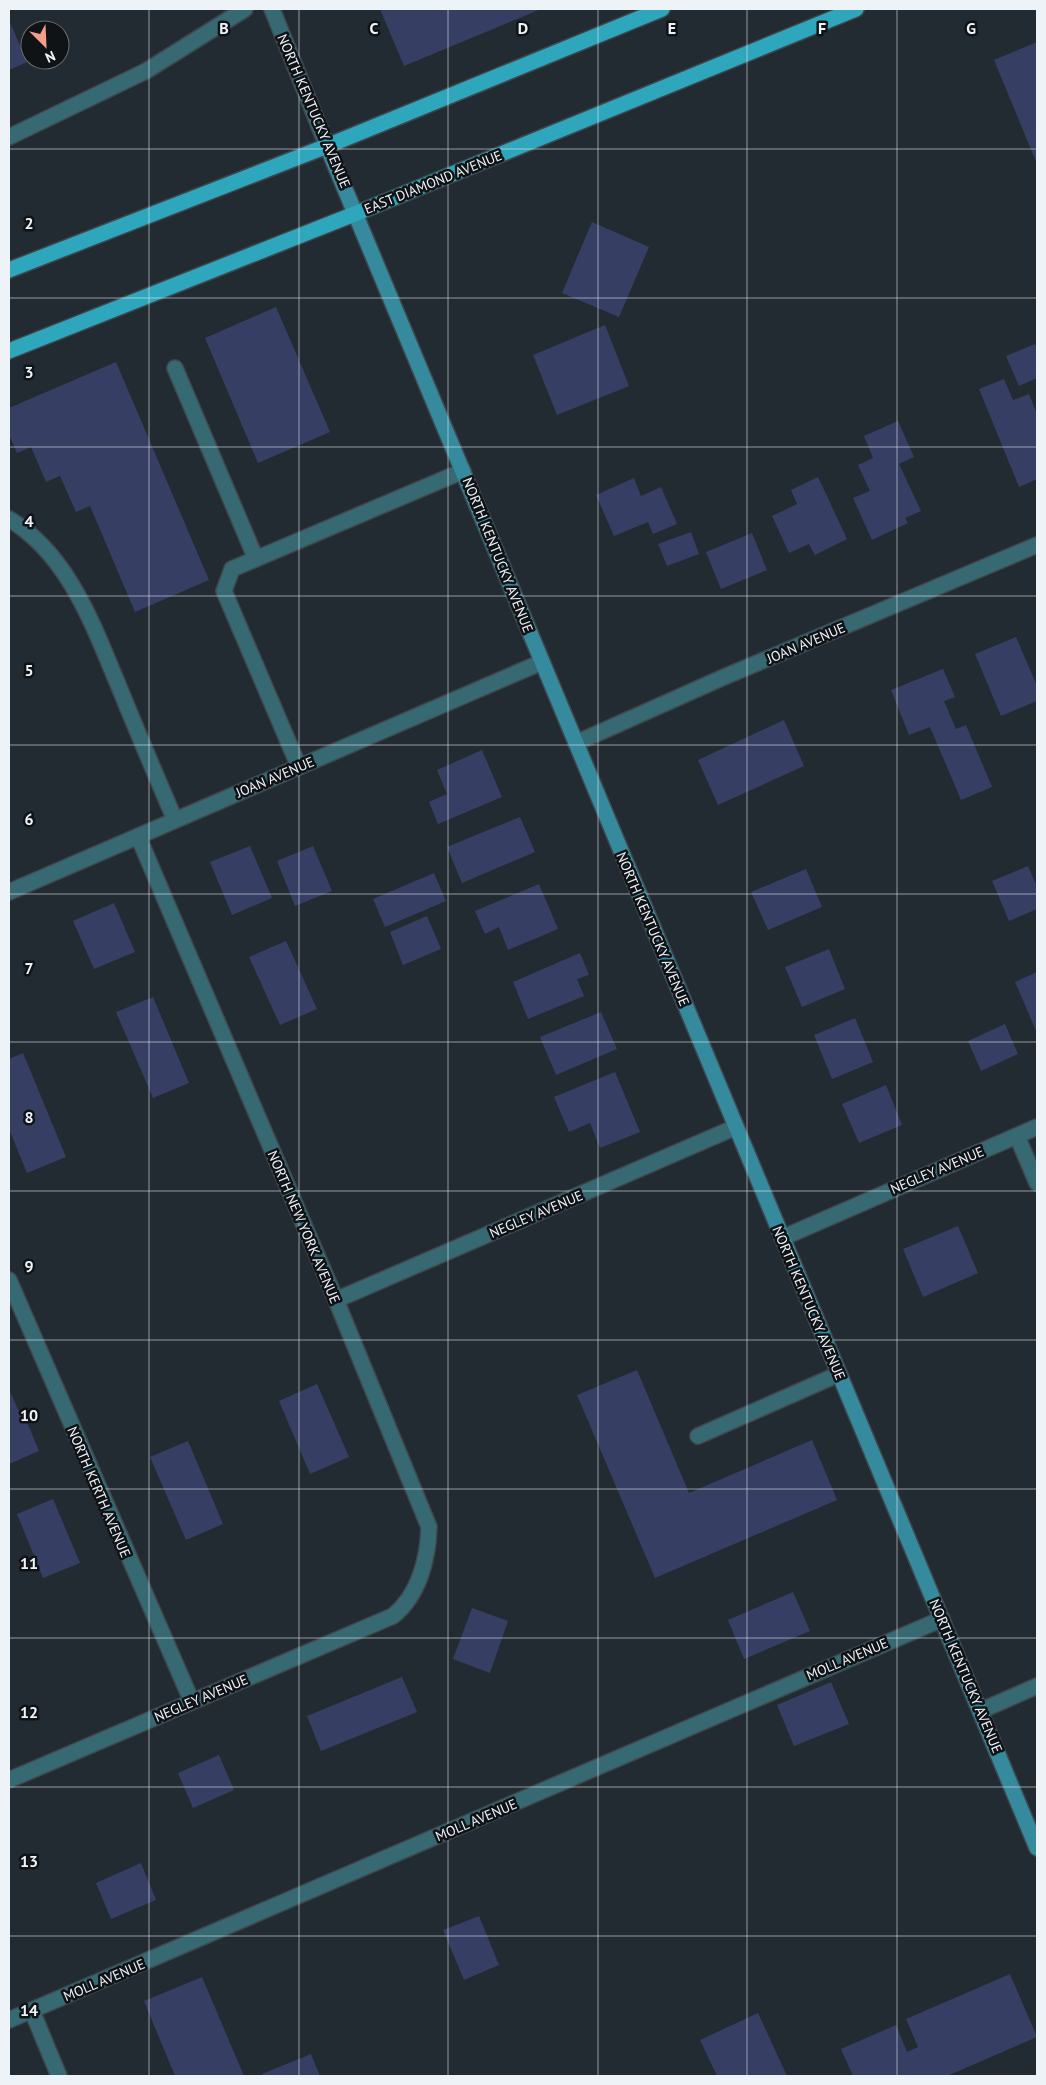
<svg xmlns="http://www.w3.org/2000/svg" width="1046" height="2085" font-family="'PT Sans',sans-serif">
<rect width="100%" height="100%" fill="#232b32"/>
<path fill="#363e64" d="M 380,9 L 541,9 L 404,66 Z
M 9,20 L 27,62 L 9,70 Z
M 1037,42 L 1037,164 L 994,60 Z
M 592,222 L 649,247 L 619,317 L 562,293 Z
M 276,307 L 330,432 L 258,463 L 205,338 Z
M 605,325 L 629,386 L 557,415 L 533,355 Z
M 1035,344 L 1037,350 L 1037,378 L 1019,386 L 1006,356 Z
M 116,362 L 209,580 L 135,612 L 90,506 L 76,512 L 60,476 L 46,482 L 31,447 L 17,453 L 9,435 L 9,408 Z
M 1004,379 L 1013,400 L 1029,394 L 1037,414 L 1037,479 L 1019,487 L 979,389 Z
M 898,421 L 914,457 L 899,464 L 921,511 L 905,518 L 908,523 L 872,540 L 853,498 L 870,491 L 858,465 L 873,458 L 864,436 Z
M 818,477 L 847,539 L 815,555 L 809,544 L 789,553 L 772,516 L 797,504 L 791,490 Z
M 634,478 L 641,496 L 661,487 L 677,524 L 653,534 L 648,522 L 614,536 L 596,495 Z
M 691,532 L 699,554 L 667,566 L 658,544 Z
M 752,533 L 767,570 L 721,589 L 706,552 Z
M 1016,637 L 1037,686 L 1037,701 L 1001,716 L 975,654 Z
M 943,669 L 955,697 L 944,701 L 956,729 L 966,725 L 992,787 L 961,800 L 930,727 L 909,735 L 891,690 Z
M 784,720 L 804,766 L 718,805 L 698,760 Z
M 482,750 L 502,797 L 438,824 L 429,802 L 447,794 L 437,770 Z
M 520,817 L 535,852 L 462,883 L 447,847 Z
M 250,846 L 272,898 L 232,915 L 210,862 Z
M 313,846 L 332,891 L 295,906 L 277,861 Z
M 1028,866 L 1037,887 L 1037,909 L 1009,921 L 992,881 Z
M 806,869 L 822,907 L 768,930 L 751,892 Z
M 434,873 L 446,901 L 385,927 L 373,899 Z
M 539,884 L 558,929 L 508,950 L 499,927 L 485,934 L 475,911 Z
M 114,903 L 135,952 L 94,969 L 73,921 Z
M 427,916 L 441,949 L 403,965 L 390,932 Z
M 286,941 L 317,1009 L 280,1025 L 249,957 Z
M 829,949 L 845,989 L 802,1007 L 785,967 Z
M 580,953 L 589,975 L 577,979 L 584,996 L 528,1019 L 513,982 Z
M 1037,972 L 1037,1033 L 1015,982 Z
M 153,997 L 189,1083 L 153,1098 L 116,1012 Z
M 601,1012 L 617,1049 L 556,1075 L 540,1037 Z
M 855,1018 L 873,1062 L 832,1079 L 814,1035 Z
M 1005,1024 L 1018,1054 L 981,1071 L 968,1041 Z
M 23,1053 L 66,1157 L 27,1173 L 9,1129 L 9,1059 Z
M 615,1072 L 640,1132 L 600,1148 L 590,1123 L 569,1132 L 554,1097 Z
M 886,1085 L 902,1125 L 859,1143 L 842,1104 Z
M 958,1226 L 978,1273 L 923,1297 L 903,1249 Z
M 637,1370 L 689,1493 L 812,1440 L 837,1500 L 655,1578 L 577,1395 Z
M 317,1384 L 349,1457 L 310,1474 L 279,1401 Z
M 9,1389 L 24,1423 L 27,1422 L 39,1451 L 9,1464 Z
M 188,1441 L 223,1524 L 186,1540 L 150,1457 Z
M 53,1499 L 80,1563 L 43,1578 L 17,1514 Z
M 793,1592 L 810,1631 L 744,1659 L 728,1620 Z
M 472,1608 L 508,1621 L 490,1673 L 453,1659 Z
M 402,1677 L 417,1712 L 321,1751 L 307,1716 Z
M 831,1682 L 849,1724 L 794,1746 L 777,1705 Z
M 219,1755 L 234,1790 L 193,1808 L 178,1773 Z
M 141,1863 L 156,1900 L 111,1919 L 96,1883 Z
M 479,1916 L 499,1965 L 464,1980 L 443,1930 Z
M 1010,1974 L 1037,2037 L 947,2076 L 853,2076 L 841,2049 L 896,2025 L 907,2052 L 918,2047 L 906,2019 Z
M 202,1977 L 244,2076 L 175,2076 L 144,2001 Z
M 758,2013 L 787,2076 L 717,2076 L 700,2040 Z
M 311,2054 L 320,2076 L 263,2076 L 262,2074 Z"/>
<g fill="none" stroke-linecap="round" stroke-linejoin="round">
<defs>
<path id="lane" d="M 9,137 L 146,71 L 245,9
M 175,368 L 256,559
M 9,519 C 71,556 95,631 122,694 C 139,736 157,778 175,820
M 299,767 L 224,591 L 232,569 L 463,471
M 1017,1136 L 1037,1183
M 698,1436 L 839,1374"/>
<path id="street" d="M 272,9 L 327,146
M 576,743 L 724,677 L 1037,545
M 9,892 L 542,662
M 782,1238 L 1037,1127
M 9,1280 L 192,1702
M 336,1300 L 736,1127
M 980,1711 L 1037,1686
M 9,1780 L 393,1616 C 419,1595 428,1559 429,1527 L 336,1300 L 138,836
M 32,2011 L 59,2076
M 9,2020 L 942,1619"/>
<path id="secondary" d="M 327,146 L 1037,1848"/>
<path id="primary" d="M 9,270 L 327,146 L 662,9
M 9,351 L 357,213 L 856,9"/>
</defs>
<use href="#lane" stroke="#3f474e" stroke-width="18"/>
<use href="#street" stroke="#3f474e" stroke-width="18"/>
<use href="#secondary" stroke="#3f474e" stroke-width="18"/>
<use href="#primary" stroke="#3f474e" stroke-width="18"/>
<use href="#lane" stroke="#376973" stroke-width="15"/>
<use href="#street" stroke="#376973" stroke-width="15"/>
<use href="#secondary" stroke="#358b9d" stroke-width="15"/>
<use href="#primary" stroke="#2ea6bc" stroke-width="15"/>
</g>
<path fill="none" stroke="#eef3f8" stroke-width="1" stroke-opacity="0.55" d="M 149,9 L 149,2076M 299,9 L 299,2076M 448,9 L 448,2076M 598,9 L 598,2076M 747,9 L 747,2076M 897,9 L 897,2076M 9,149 L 1037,149M 9,298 L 1037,298M 9,447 L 1037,447M 9,596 L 1037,596M 9,745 L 1037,745M 9,894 L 1037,894M 9,1042 L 1037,1042M 9,1191 L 1037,1191M 9,1340 L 1037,1340M 9,1489 L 1037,1489M 9,1638 L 1037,1638M 9,1787 L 1037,1787M 9,1936 L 1037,1936"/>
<g text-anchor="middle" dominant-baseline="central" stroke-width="5" stroke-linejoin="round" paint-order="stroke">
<g font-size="14" fill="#eef3f8" stroke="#101316">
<text transform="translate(314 111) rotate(67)">NORTH KENTUCKY AVENUE</text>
<text transform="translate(433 182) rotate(-22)">EAST DIAMOND AVENUE</text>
<text transform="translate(498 555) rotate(68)">NORTH KENTUCKY AVENUE</text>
<text transform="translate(806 643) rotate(-23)">JOAN AVENUE</text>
<text transform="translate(275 777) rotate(-23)">JOAN AVENUE</text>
<text transform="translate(653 929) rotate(67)">NORTH KENTUCKY AVENUE</text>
<text transform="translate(937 1170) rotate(-23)">NEGLEY AVENUE</text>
<text transform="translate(536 1214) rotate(-23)">NEGLEY AVENUE</text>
<text transform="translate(304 1227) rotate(67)">NORTH NEW YORK AVENUE</text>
<text transform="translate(809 1303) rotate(67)">NORTH KENTUCKY AVENUE</text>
<text transform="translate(99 1492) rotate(67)">NORTH KERTH AVENUE</text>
<text transform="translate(847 1659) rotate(-23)">MOLL AVENUE</text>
<text transform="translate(966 1676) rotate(67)">NORTH KENTUCKY AVENUE</text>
<text transform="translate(201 1698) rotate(-23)">NEGLEY AVENUE</text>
<text transform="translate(476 1820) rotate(-23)">MOLL AVENUE</text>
<text transform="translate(104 1980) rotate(-23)">MOLL AVENUE</text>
</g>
</g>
<g font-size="16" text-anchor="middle" font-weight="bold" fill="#eef3f8" stroke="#101316" stroke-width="5" stroke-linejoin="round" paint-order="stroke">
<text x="224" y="34">B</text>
<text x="374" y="34">C</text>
<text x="523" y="34">D</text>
<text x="672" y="34">E</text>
<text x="822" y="34">F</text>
<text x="971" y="34">G</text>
<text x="29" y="229">2</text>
<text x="29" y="378">3</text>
<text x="29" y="527">4</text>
<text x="29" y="676">5</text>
<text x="29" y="825">6</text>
<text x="29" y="974">7</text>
<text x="29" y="1123">8</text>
<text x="29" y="1272">9</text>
<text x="29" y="1421">10</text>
<text x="29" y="1569">11</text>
<text x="29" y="1718">12</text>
<text x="29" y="1867">13</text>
<text x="29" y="2016">14</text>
</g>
<rect width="1046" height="2085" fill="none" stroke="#eef3f8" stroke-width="20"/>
<g transform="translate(45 45) rotate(156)"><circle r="24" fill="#101316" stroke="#696d70"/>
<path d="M0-4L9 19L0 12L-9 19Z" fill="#f49e88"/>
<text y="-8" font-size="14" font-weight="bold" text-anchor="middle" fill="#eef3f8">N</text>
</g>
</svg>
